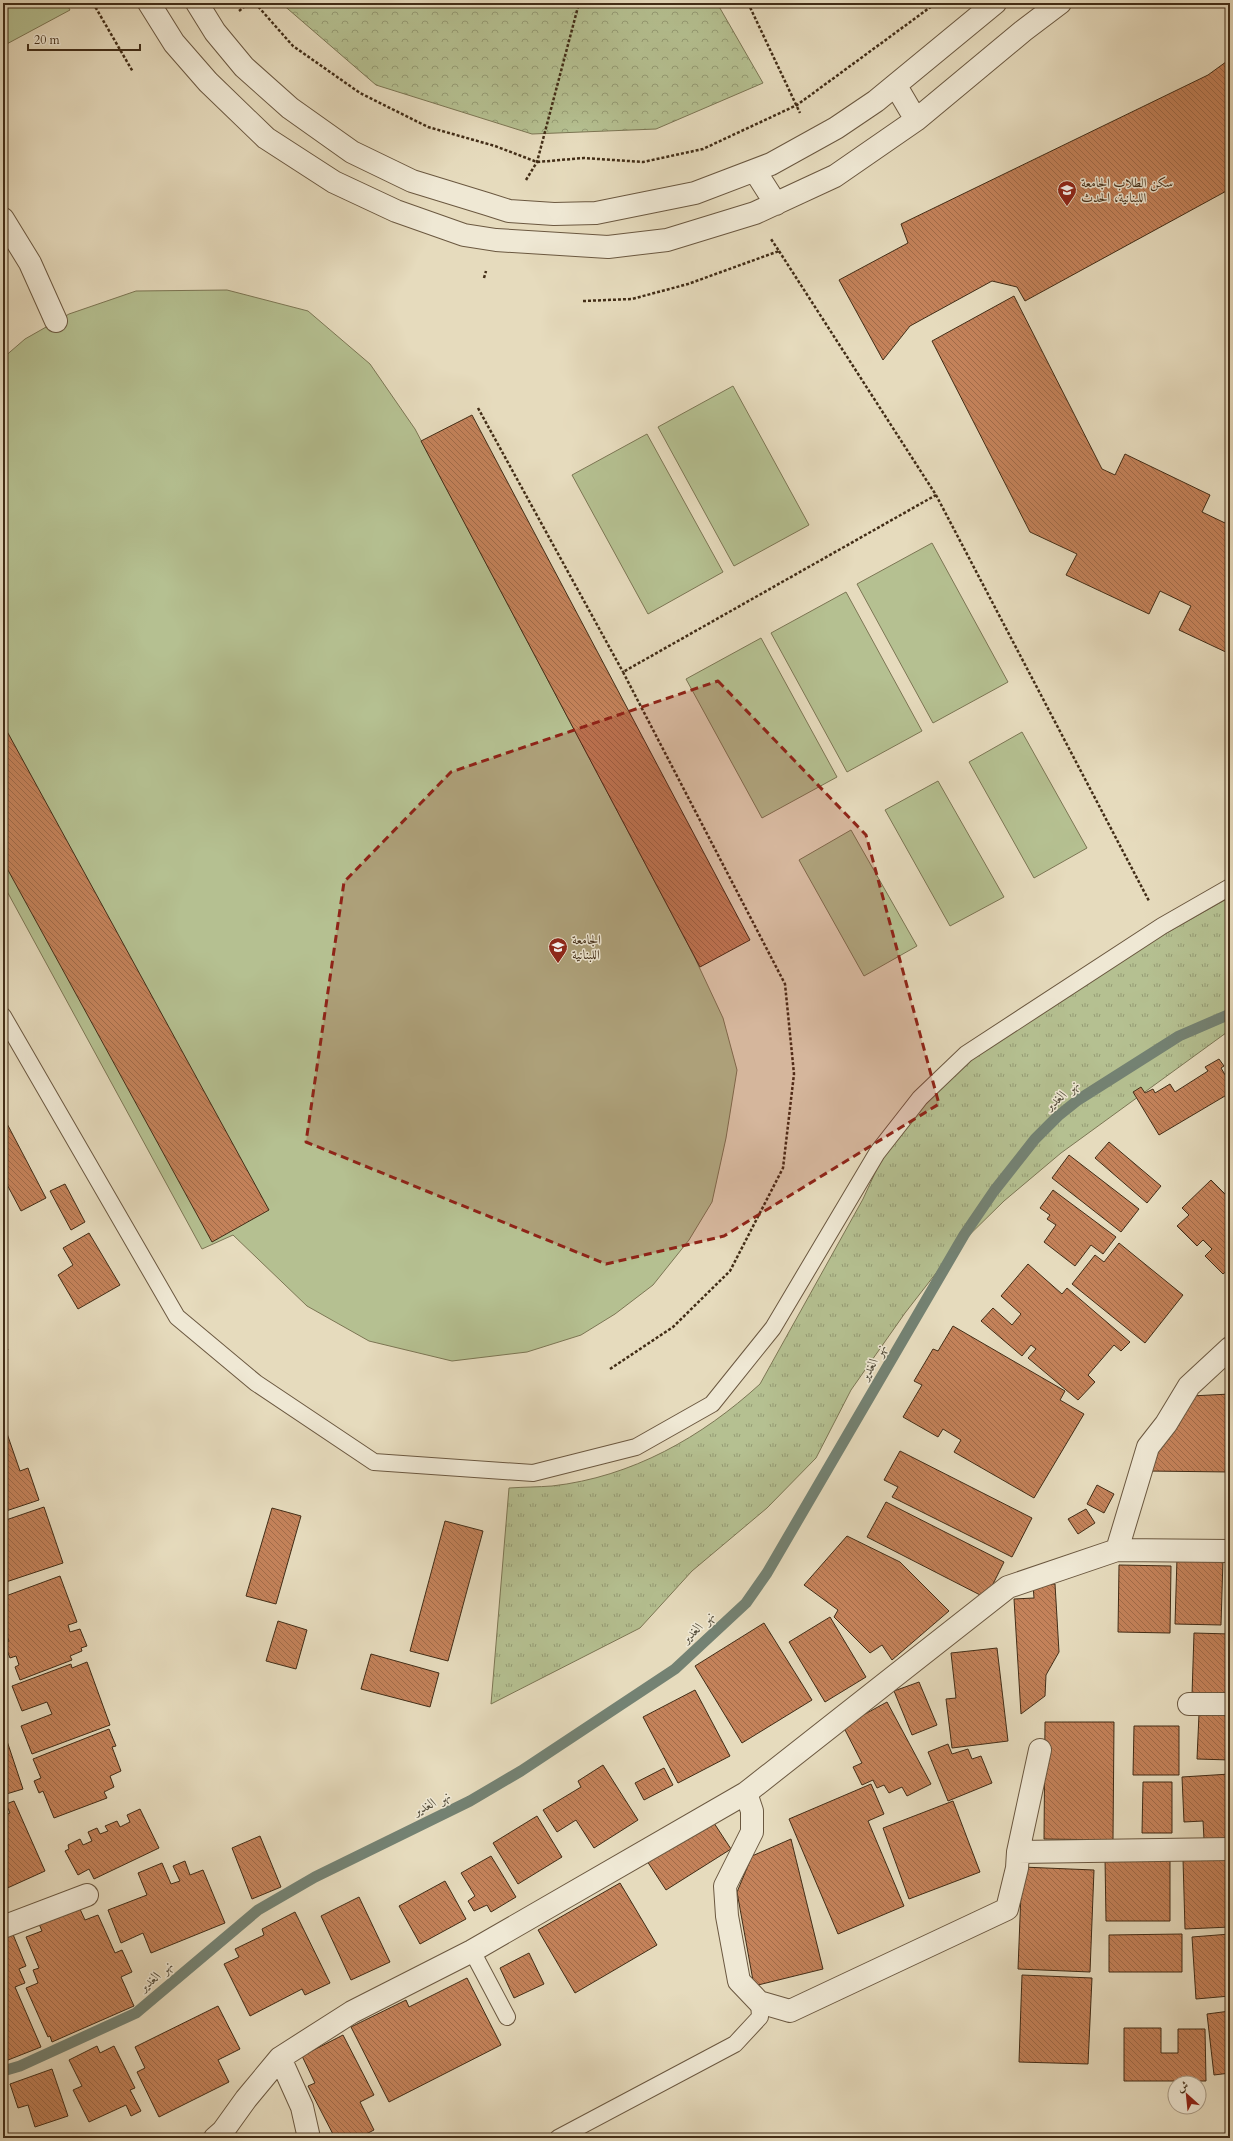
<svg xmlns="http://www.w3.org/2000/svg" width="1233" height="2141" font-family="Cardo,Amiri,serif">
<defs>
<pattern id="grass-tufts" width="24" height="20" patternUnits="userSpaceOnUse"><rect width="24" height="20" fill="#b5c091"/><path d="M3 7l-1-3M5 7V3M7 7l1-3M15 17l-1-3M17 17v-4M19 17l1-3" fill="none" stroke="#959c75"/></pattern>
<pattern id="park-crowns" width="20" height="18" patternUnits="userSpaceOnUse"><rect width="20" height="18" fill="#b5c091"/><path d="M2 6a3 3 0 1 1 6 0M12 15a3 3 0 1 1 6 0" fill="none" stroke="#959c75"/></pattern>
<pattern id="building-back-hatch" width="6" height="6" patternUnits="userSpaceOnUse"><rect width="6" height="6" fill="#c4825a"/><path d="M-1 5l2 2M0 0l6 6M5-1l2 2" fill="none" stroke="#a16b49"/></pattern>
</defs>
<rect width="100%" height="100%" fill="#e6dbbd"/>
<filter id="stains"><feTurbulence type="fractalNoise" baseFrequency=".005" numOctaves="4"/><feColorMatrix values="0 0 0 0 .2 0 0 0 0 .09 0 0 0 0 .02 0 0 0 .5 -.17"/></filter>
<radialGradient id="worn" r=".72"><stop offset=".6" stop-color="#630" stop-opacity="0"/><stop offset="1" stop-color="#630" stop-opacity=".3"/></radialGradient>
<path fill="url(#grass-tufts)" stroke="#7c7654" d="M 1230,897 L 1230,1030 L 1061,1153 L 1004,1201 L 954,1250 L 905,1313 L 851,1390 L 816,1458 L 767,1508 L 692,1571 L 640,1628 L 491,1704 L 509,1488 C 524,1487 538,1487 552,1486 C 632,1477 702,1437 760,1384 L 863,1199 L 881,1160 L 904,1124 L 994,1031 Z"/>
<path fill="url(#park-crowns)" stroke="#7c7654" d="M 281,3 L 717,3 L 763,83 L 656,129 L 532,134 L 376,85 Z"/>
<path fill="#b5c091" stroke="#7c7654" d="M 3,3 L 66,3 L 70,10 L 3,46 Z
M 227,290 L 308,311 L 370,364 L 415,429 L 693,954 L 723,1018 L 737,1070 L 726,1138 L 712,1202 L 689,1240 L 653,1285 L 615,1314 L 581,1335 L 527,1352 L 452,1361 L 369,1341 L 307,1306 L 233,1235 L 202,1249 L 3,884 L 3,358 L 25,339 L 69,314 L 136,291 Z
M 733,386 L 809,525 L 734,566 L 658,427 Z
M 647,434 L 723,572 L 648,614 L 572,475 Z
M 932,543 L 1008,682 L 933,723 L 857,584 Z
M 846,592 L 922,731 L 847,772 L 771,633 Z
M 761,638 L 837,777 L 762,818 L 686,679 Z
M 1022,732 L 1087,848 L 1034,878 L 969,762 Z
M 938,781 L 1004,897 L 950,926 L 885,810 Z
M 851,830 L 917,946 L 864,976 L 799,860 Z"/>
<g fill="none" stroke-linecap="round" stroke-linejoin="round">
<path stroke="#748273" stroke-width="11" d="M 3,2071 L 20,2066 L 136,2013 L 258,1910 L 315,1877 L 470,1801 L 521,1771 L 675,1669 L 746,1603 L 767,1573 L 964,1235 L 994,1191 L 1035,1139 L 1058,1116 L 1078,1100 L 1179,1036 L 1230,1014"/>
</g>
<path fill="url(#building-back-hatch)" stroke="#422d17" d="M 1230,59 L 1230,189 L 1025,301 L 1017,287 L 992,281 L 910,326 L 883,360 L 839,280 L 908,243 L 901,224 L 1208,75 Z
M 1014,296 L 1102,469 L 1115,475 L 1125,454 L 1210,495 L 1202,512 L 1225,523 L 1230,514 L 1230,654 L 1179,630 L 1191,606 L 1160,591 L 1149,614 L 1066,575 L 1077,554 L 1030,532 L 932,341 Z
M 472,415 L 750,940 L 700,967 L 421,441 Z
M 3,724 L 269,1210 L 212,1242 L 3,861 Z
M 1219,1059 L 1224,1066 L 1221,1068 L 1227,1078 L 1230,1076 L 1230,1093 L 1159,1135 L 1133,1092 L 1141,1087 L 1145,1093 L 1153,1089 L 1155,1093 L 1170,1084 L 1175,1092 L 1208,1071 L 1205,1067 Z
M 3,1116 L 46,1198 L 21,1211 L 3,1177 Z
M 1109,1142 L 1161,1186 L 1147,1203 L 1095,1158 Z
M 1069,1155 L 1139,1209 L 1121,1232 L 1052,1178 Z
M 1211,1180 L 1230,1199 L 1230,1268 L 1223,1274 L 1205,1256 L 1212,1249 L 1203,1240 L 1197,1246 L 1177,1226 L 1189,1215 L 1182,1208 Z
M 65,1184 L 85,1222 L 71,1230 L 50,1191 Z
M 1053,1190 L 1116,1237 L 1103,1254 L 1091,1245 L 1075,1266 L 1044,1242 L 1056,1225 L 1047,1219 L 1050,1215 L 1040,1208 Z
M 89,1233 L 120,1285 L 78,1309 L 58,1275 L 73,1265 L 63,1248 Z
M 1119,1243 L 1183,1295 L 1145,1343 L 1072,1284 L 1095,1255 L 1104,1262 Z
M 1028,1264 L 1062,1294 L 1067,1288 L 1130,1342 L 1121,1351 L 1114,1345 L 1088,1375 L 1095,1382 L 1078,1400 L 1028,1358 L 1036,1349 L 1031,1345 L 1022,1356 L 981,1321 L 993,1308 L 1012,1325 L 1021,1314 L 1001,1296 Z
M 953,1326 L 1065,1391 L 1060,1400 L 1084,1414 L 1034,1498 L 954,1452 L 961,1440 L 943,1429 L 938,1437 L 903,1417 L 922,1385 L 914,1381 L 933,1349 L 938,1351 Z
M 3,1340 L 8,1350 L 3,1352 Z
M 1230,1394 L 1230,1472 L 1147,1471 L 1191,1396 Z
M 3,1422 L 20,1471 L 28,1468 L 39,1500 L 3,1512 Z
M 900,1451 L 1032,1518 L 1012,1557 L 892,1497 L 898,1487 L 884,1480 Z
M 1097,1485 L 1114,1494 L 1104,1513 L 1087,1504 Z
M 886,1502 L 1004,1562 L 986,1598 L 867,1537 Z
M 44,1507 L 63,1563 L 3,1583 L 3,1521 Z
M 272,1508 L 301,1516 L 276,1604 L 246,1596 Z
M 1086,1509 L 1095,1523 L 1078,1534 L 1068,1519 Z
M 445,1521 L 483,1531 L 448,1661 L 410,1651 Z
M 847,1536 L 900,1562 L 949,1611 L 892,1660 L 882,1645 L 870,1653 L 834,1617 L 838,1610 L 804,1585 Z
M 1227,1557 L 1230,1557 L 1230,1627 L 1226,1627 Z
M 1177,1558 L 1223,1559 L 1221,1625 L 1175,1624 Z
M 1119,1565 L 1171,1566 L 1170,1633 L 1118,1632 Z
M 60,1576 L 77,1622 L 68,1625 L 70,1632 L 80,1629 L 87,1646 L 81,1648 L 82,1651 L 70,1656 L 72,1660 L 20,1680 L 15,1667 L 19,1665 L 16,1656 L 10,1658 L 4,1643 L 9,1641 L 3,1626 L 3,1597 Z
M 1055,1584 L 1059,1652 L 1046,1675 L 1045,1696 L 1021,1714 L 1014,1599 L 1034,1598 L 1033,1585 Z
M 830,1617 L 866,1677 L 825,1702 L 789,1642 Z
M 278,1621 L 307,1630 L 296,1669 L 266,1661 Z
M 764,1623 L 812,1700 L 742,1743 L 695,1666 Z
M 1194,1633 L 1230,1634 L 1230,1697 L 1192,1695 Z
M 997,1648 L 1008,1741 L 952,1748 L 946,1699 L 956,1698 L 951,1653 Z
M 371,1654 L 439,1673 L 430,1707 L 361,1689 Z
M 87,1662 L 110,1725 L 32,1754 L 21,1726 L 52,1714 L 47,1702 L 22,1711 L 12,1686 L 71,1664 L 72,1668 Z
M 919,1682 L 937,1725 L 912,1735 L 894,1691 Z
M 695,1690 L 730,1756 L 678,1783 L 643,1717 Z
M 887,1702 L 931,1784 L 907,1796 L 902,1787 L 889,1793 L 884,1785 L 877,1788 L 873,1780 L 862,1785 L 853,1767 L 862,1763 L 843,1726 Z
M 1199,1714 L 1230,1715 L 1230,1760 L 1197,1759 Z
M 1045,1722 L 1114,1722 L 1113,1840 L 1044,1839 Z
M 1134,1726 L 1179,1726 L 1179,1775 L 1133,1775 Z
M 3,1729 L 23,1789 L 3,1795 Z
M 109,1729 L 116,1746 L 112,1747 L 121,1771 L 110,1776 L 114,1787 L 104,1792 L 107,1798 L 54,1818 L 43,1791 L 39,1793 L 34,1781 L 41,1778 L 33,1759 Z
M 948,1744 L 952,1754 L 968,1749 L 972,1759 L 981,1756 L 992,1783 L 948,1801 L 928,1752 Z
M 603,1765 L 638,1820 L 594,1848 L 576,1820 L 557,1832 L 543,1810 L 581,1787 L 578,1781 Z
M 664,1768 L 673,1785 L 644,1800 L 635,1783 Z
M 1230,1774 L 1230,1838 L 1204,1839 L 1203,1821 L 1184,1822 L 1182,1777 Z
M 1143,1782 L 1172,1782 L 1172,1833 L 1142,1833 Z
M 871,1784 L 884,1814 L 868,1821 L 904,1906 L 838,1934 L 789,1819 Z
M 14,1801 L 45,1871 L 3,1890 L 3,1816 L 10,1813 L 6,1804 Z
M 953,1801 L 980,1872 L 909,1899 L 883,1828 Z
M 140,1809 L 159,1848 L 94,1879 L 89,1869 L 78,1875 L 65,1851 L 69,1849 L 68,1845 L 80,1839 L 83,1845 L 92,1841 L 88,1832 L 97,1828 L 100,1834 L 108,1831 L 105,1826 L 117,1821 L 120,1827 L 130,1822 L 127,1815 Z
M 537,1816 L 562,1857 L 518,1884 L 493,1843 Z
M 712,1820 L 731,1849 L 666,1890 L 647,1861 Z
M 260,1836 L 281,1887 L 252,1899 L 232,1848 Z
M 791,1839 L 823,1969 L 754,1986 L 737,1892 L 752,1856 Z
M 491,1856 L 516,1897 L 491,1912 L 487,1905 L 474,1911 L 468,1901 L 475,1896 L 461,1873 Z
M 1170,1857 L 1170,1921 L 1106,1921 L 1105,1858 Z
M 1230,1858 L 1230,1927 L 1185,1929 L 1183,1859 Z
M 185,1861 L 190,1875 L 203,1870 L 225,1923 L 151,1953 L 143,1933 L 121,1943 L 108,1910 L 147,1895 L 138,1873 L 162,1863 L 171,1884 L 180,1881 L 173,1866 Z
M 1022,1867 L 1094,1870 L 1090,1972 L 1018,1969 Z
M 445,1881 L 466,1919 L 420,1944 L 399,1906 Z
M 620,1883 L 657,1945 L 575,1993 L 538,1930 Z
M 359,1897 L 390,1962 L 351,1980 L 321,1916 Z
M 79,1907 L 85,1920 L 98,1915 L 115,1953 L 122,1950 L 132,1972 L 121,1977 L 134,2006 L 52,2042 L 50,2036 L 48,2037 L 26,1988 L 38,1983 L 33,1970 L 39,1968 L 26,1937 L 42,1931 L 39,1924 Z
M 295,1912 L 330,1983 L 305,1995 L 302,1989 L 250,2016 L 224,1964 L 239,1957 L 235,1949 L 264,1935 L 262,1929 Z
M 12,1932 L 26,1966 L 19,1969 L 25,1983 L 15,1987 L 41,2047 L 3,2062 L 3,1936 Z
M 1182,1934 L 1182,1972 L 1109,1972 L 1109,1935 Z
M 1230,1934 L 1230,1996 L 1196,1999 L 1192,1937 Z
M 529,1953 L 544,1984 L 514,1998 L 500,1968 Z
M 1022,1975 L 1092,1978 L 1088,2064 L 1019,2062 Z
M 467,1978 L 501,2045 L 389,2102 L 351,2027 L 406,2000 L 409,2007 Z
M 218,2006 L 240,2049 L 218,2060 L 229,2082 L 159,2117 L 137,2072 L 145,2068 L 135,2047 Z
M 1230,2011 L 1230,2073 L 1214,2075 L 1207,2014 Z
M 1124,2028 L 1161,2028 L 1161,2053 L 1178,2053 L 1178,2029 L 1205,2029 L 1206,2081 L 1124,2081 Z
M 343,2035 L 374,2095 L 360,2102 L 374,2130 L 358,2138 L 335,2138 L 308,2086 L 315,2083 L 302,2056 Z
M 97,2046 L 100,2053 L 114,2046 L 135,2088 L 130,2090 L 141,2111 L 131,2116 L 126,2105 L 89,2122 L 73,2090 L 82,2086 L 69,2060 Z
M 52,2069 L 68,2116 L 35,2127 L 28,2105 L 18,2108 L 10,2084 Z"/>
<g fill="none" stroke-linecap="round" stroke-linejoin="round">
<defs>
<path id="service" d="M 3,1016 L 177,1317 L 256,1383 L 374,1462 L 533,1473 L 636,1447 L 712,1404 L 773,1328 L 877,1153 L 920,1098 L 966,1054 L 1162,926 L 1230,887
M 472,1951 L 507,2017
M 558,2138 L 735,2044 L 760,2017 L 759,2002"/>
<path id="pedestrian" d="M 3,219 L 30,263 L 56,321"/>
<path id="minor" d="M 149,3 L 174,43 L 208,82 L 266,138 L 334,182 L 396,211 L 464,235 L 496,240 L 608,247 L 667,240 L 755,213 L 835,176 L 916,120 L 1023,31 L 1060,3
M 197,3 L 215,32 L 244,67 L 290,108 L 352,152 L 412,181 L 487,204 L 509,211 L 554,214 L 596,213 L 695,193 L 771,164 L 836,128 L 876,101 L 995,3
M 896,86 L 916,120
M 755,171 L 776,204
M 1117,1550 L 1148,1447 L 1166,1424 L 1189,1386 L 1230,1348
M 1189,1704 L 1230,1704
M 746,1793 L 752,1811 L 752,1832 L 725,1886 L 727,1916 L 739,1981 L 759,2002 L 790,2011 L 1007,1909 L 1017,1868 L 1018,1852 L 1040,1750
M 1018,1852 L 1230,1849
M 3,1927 L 87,1895
M 280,2058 L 302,2107 L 309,2138
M 215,2138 L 223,2131 L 246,2099 L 280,2058 L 352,2012 L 472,1951 L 746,1793 L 1008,1587 L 1117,1550 L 1230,1551"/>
</defs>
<use href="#service" stroke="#6b5840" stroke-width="18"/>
<use href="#pedestrian" stroke="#6b5840" stroke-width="24"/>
<use href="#minor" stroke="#6b5840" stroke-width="24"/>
<path stroke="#422d17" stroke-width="2.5" stroke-dasharray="3 2" stroke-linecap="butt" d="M 93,3 L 133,72
M 255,3 L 293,46 L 360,93 L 428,127 L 495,146 L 537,162 L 584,158 L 643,162 L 703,149 L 797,105 L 936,3
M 748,3 L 800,113
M 239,11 L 249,3
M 526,180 L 537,162 L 579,3
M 779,251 L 936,495 L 1149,901
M 484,278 L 486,271
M 583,301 L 632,299 L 688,284 L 779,251 L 771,239
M 478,408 L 623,672
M 610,1369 L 673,1327 L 730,1271 L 783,1168 L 794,1074 L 785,984 L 623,672 L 936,495"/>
<use href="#service" stroke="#efe8d4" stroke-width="16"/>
<use href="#pedestrian" stroke="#efe8d4" stroke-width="22"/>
<use href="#minor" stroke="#efe8d4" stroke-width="22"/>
</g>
<path fill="#8f2418" fill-opacity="0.2" stroke="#8f2418" stroke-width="3" stroke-dasharray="8 5" stroke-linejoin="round" d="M 718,681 L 866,835 L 939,1104 L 724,1236 L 606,1264 L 306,1142 L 344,882 L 451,772 Z"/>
<defs>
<symbol id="university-pin" viewBox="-11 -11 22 30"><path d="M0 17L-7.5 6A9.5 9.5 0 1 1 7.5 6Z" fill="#8f2418" stroke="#efe8d4"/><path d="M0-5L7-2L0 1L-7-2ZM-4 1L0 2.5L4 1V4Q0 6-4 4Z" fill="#fff"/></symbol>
</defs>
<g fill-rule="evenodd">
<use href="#university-pin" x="1056" y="179" width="22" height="30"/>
<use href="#university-pin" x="547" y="936" width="22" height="30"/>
</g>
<g text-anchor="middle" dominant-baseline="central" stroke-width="3" stroke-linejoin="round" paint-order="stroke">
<g font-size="13" fill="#422d17" stroke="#efe8d4" text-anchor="start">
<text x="1081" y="183">سكن الطلاب الجامعة<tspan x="1081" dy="15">اللبنانية، الحدث</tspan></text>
<text x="572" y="940">الجامعة<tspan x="572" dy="15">اللبنانية</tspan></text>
</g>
<g font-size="14" font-style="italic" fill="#57503e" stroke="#efe8d4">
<text transform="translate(1062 1095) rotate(-39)">نهر الغدير</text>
<text transform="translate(873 1362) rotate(-60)">نهر الغدير</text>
<text transform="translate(698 1627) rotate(-43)">نهر الغدير</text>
<text transform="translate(432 1803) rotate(-26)">نهر الغدير</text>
<text transform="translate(156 1976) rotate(-40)">نهر الغدير</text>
</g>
</g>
<rect width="1233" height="2141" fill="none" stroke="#e6dbbd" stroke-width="16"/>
<rect x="4" y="4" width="1225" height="2133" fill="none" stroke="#422d17" stroke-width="2"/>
<rect x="8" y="8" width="1217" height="2125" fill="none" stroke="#422d17"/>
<g transform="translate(1187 2095) rotate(333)"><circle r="19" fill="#efe8d4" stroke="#aa9d88"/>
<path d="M0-3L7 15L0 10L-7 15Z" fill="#8f2418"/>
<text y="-6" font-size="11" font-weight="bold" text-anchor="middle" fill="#422d17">ش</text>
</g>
<path d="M28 44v6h112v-6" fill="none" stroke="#422d17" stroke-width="2"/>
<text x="34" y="44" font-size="12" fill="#422d17" stroke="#efe8d4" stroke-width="3" paint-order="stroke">20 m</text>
<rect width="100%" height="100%" filter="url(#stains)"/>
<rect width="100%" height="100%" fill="url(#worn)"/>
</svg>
